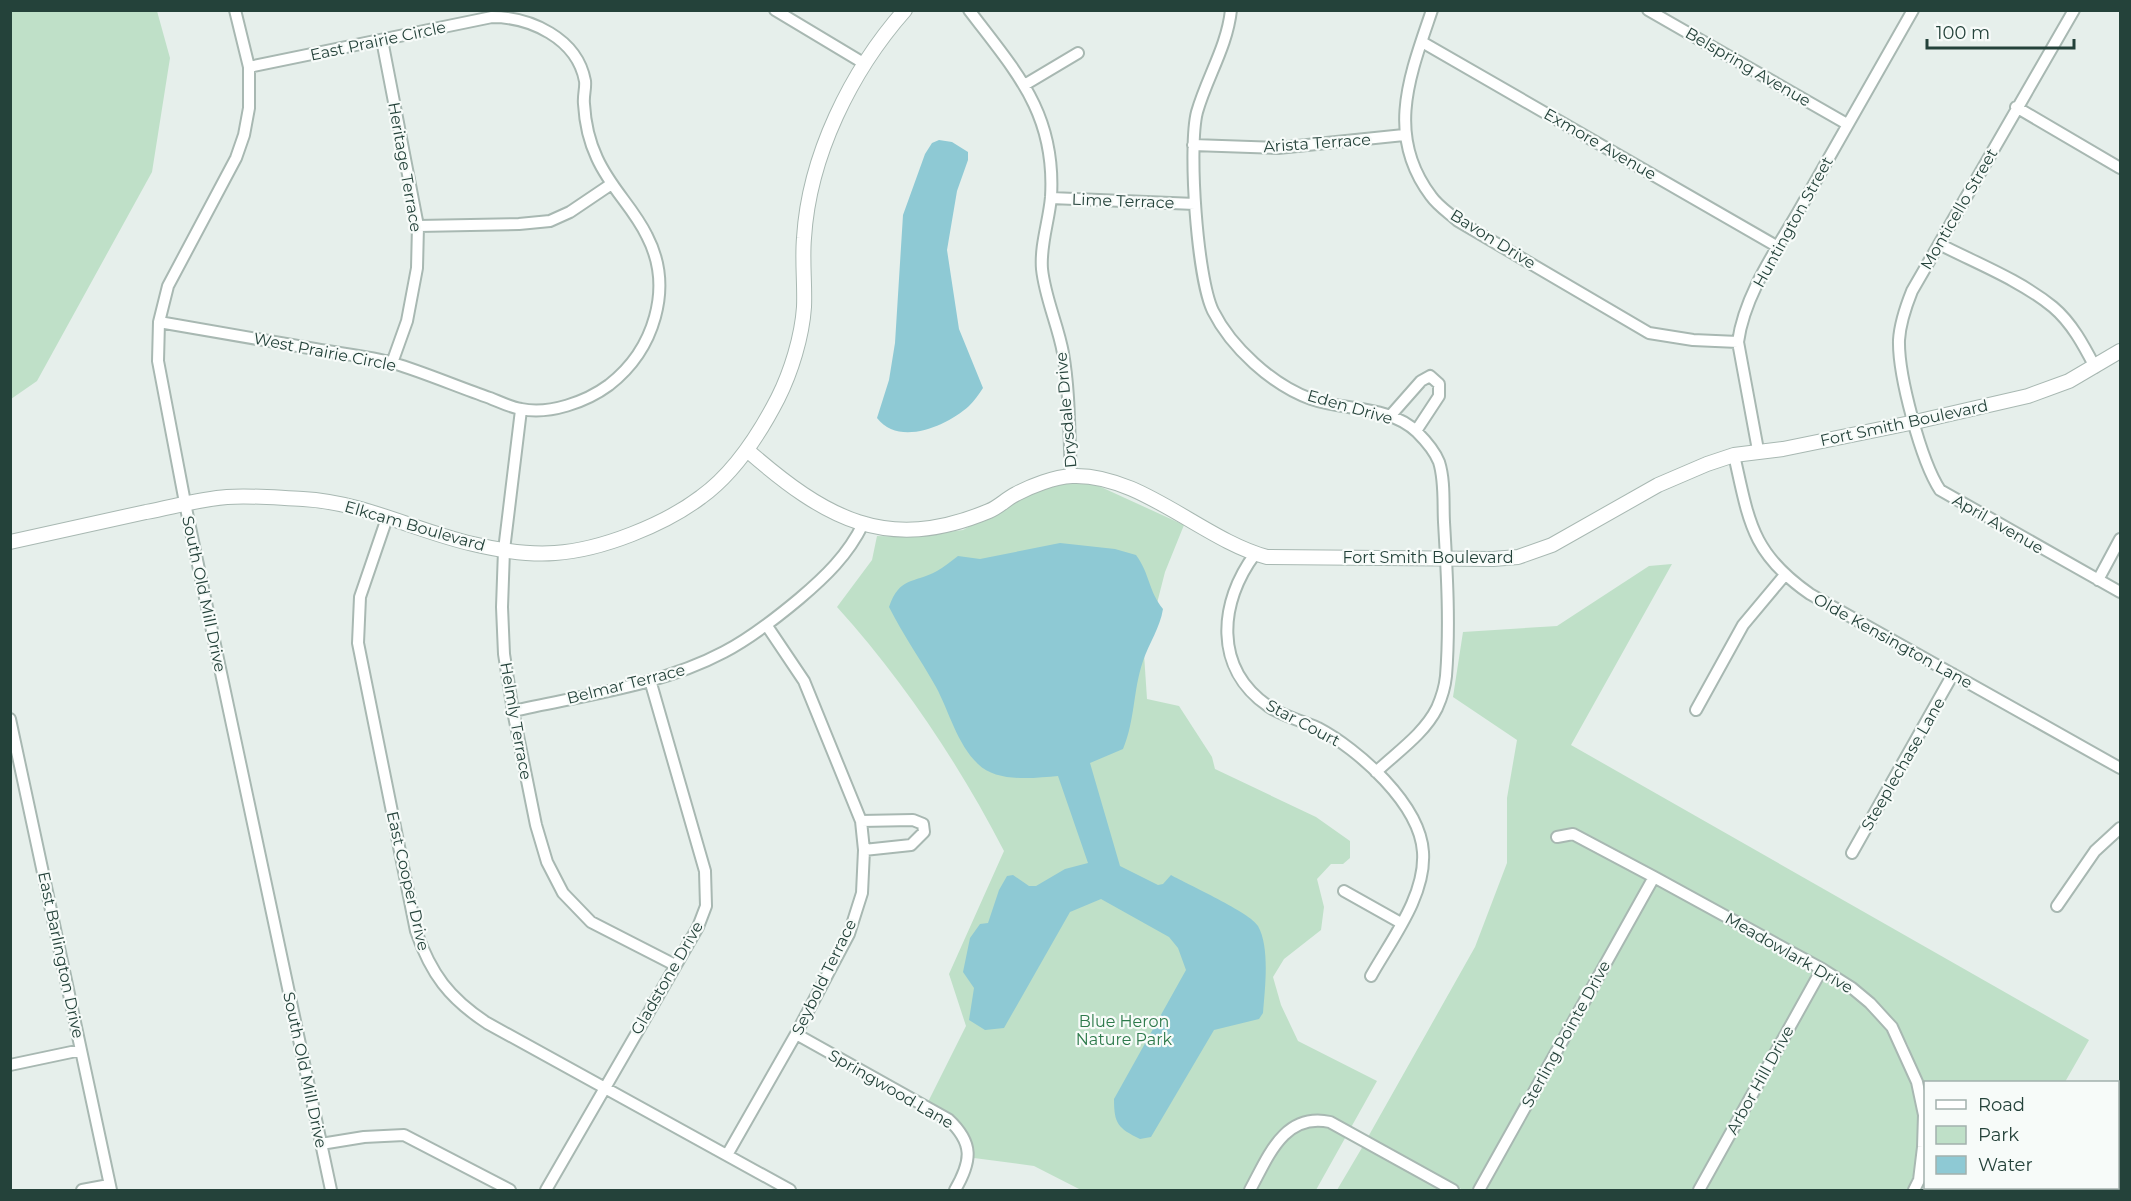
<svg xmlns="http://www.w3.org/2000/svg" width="2131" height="1201" font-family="Montserrat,sans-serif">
<rect width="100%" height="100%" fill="#e6efeb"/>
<path fill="#bfe0c8" d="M 11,10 L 157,11 L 170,58 L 152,172 L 37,381 L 11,399 Z
M 1090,482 L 1184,525 L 1165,572 L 1144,654 L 1147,699 L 1179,706 L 1212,757 L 1215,769 L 1316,817 L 1350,841 L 1350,858 L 1343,864 L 1331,864 L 1317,879 L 1324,907 L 1321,930 L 1284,959 L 1273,977 L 1281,1005 L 1298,1041 L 1377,1081 L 1316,1190 L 1081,1190 L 1034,1166 L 974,1158 C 963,1124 958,1120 926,1106 L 966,1026 L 949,974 L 1004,851 C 959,764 903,680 837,607 L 872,560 L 877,536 L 907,537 L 963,530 L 1030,493 L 1064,484 Z
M 1672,564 L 1571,745 L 2089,1040 L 2065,1082 L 1926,1082 L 1925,1096 L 1908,1045 L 1897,1025 L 1856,984 L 1576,829 L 1551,833 L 1554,843 L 1573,839 L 1647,878 L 1472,1190 L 1463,1190 L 1368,1137 L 1475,947 L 1507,863 L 1507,798 L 1517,740 L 1453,697 L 1463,632 L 1557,626 L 1649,566 Z
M 1657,884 L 1815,971 L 1692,1190 L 1485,1190 Z
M 1824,977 C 1847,991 1873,1008 1888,1030 C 1917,1075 1929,1141 1908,1190 L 1705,1190 Z
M 1363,1146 L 1443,1190 L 1337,1190 Z"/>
<path fill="#8ec9d4" d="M 939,140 L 952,142 L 968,152 L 968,160 L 957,191 L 947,250 L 959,329 L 983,388 C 979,394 974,401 969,406 C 947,426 899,447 877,418 L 889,380 L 895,343 L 903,215 L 925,154 L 932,143 Z
M 1060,543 L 1115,549 L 1136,555 C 1150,574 1148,590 1163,609 C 1160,628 1149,643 1143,661 C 1133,690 1135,721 1123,749 L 1090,763 L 1120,866 L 1158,885 L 1163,884 L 1171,875 C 1187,884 1251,913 1258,926 C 1270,947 1265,988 1263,1013 L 1259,1019 L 1214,1030 L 1151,1137 L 1140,1139 C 1118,1128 1114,1124 1114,1099 L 1186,970 L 1178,948 L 1169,937 L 1101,899 L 1070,912 L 1004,1028 L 985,1030 L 969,1020 L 974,988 L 963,972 L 970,938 L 980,924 L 988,923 L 999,890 L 1007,876 L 1013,875 L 1029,886 L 1036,886 L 1065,869 L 1088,863 L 1058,776 C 1034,778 997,783 978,764 C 957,744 949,711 936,687 C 921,660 903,635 889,607 C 900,576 913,584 937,571 C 944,567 951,561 958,556 L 980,559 Z"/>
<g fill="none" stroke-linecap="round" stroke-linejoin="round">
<defs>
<path id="minor" d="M 235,10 L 249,67 L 249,108 L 244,135 L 236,158 L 168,286 L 159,322 L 158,361 L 187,513 L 331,1190
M 775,10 L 865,64
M 969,10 C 1016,72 1056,113 1051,197 C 1049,221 1040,245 1042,269 C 1045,298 1058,325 1063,353 C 1070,394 1069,435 1071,476
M 1231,10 C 1227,47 1207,77 1197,112 C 1188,147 1197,278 1213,311 C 1231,347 1272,385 1311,399 C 1345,411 1389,405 1417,432 C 1424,439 1435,452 1439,462 C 1445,481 1443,503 1444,522 C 1447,573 1450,626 1446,676 C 1445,686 1441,699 1437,708 C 1424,734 1397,752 1376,772
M 1432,10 C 1410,75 1385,135 1431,196 C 1438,206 1449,213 1458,221 L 1649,333 L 1693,340 L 1738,342
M 1648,10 L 1847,124
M 2074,10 L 1912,291 C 1906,306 1900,323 1899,340 C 1898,375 1921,461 1940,490 L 2120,592
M 382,40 L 418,226 L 417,268 L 407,321 L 392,363
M 1422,42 L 1778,247
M 1026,84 L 1078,53
M 2016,107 L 2120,168
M 1193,145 L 1278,148 L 1404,135
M 1051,198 L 1195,204
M 418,226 L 519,224 L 550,221 L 570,212 L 610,185
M 1939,244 C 1976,263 2020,280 2053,307 C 2072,323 2084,346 2095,367
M 159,322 C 211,331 263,340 315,349 C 341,354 368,356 393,363 C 426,373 458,387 490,398 C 500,402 510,407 521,409 C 549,415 586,402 609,385 C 654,350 674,288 647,236 C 633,207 611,189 597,158 C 589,141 585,122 584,104 C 583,96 586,88 585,81 C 577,38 530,17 492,17 L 249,67
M 521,410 L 504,550 L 502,607 L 504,654 L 513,711 L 536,825 L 547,862 L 563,893 L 591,922 L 675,965
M 1391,415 L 1421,381 L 1430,376 L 1439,384 L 1439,396 L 1416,431
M 1758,450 L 1738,342 C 1744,297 1774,253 1797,214 C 1835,146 1874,78 1913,10
M 1734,455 C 1749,521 1751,553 1810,594 L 2120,768
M 387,518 L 360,597 L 358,643 L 416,931 C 431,974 449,998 487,1023 L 790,1190
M 1255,554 C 1219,602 1213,668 1268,706 C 1283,717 1301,720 1318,728 C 1358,749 1420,804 1423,852 C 1426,896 1391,940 1371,976
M 2098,580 L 2120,539
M 1696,710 L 1743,625 L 1784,576
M 513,711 C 583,695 660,686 724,652 C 751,638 775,619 799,599 C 825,577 848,555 863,524
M 10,719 L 111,1190
M 861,821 L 913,820 L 923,824 L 924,832 L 911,845 L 864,850
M 1557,837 L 1573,834 L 1654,877 L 1822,969 L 1852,988 L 1870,1003 L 1892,1027 L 1917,1082 L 1924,1115 L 1923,1147 L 1919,1180 L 1914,1190
M 1852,853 L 1953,674
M 1344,891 L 1401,923
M 2057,906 L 2095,851 L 2120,828
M 796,1034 L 948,1119 C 974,1143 972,1161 955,1190
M 10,1065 L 81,1050
M 2118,1126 L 2120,1121
M 321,1144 L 364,1137 L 404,1135 L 510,1190
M 727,1155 L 796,1034 L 849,934 L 862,893 L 864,850 L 861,821 L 804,681 L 767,626
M 82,1190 L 109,1185
M 546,1190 L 698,927 L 706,906 L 705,871 L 650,680
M 1250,1190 C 1268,1157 1284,1112 1330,1122 L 1453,1190
M 1479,1190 L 1654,877
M 1699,1190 L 1822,969
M 2082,1190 L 2084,1188"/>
<path id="tertiary" d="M 747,450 C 825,518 886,554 989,511 C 999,507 1006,499 1016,494 C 1031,486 1054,477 1072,476 C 1140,473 1203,540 1267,557 L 1493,559 L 1518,557 L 1552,545 L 1658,485 L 1707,464 L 1734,455 L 1783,449 L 1915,422 L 2028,396 L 2069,381 L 2120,351
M 10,542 C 56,532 101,522 146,512 C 173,507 200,499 227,497 C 251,495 278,498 303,499 C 362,502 416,531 473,544 C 498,550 529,555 555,553 C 601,550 664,525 701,497 C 733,474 760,433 778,398 C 791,372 802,337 804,307 C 805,284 802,261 804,238 C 809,156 851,71 905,10"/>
</defs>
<use href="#minor" stroke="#a8b8b2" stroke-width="14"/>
<use href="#tertiary" stroke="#a8b8b2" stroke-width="16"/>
<use href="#minor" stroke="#fff" stroke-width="10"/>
<use href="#tertiary" stroke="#fff" stroke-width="14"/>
</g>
<g text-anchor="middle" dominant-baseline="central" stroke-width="4.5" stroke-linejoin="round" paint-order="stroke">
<g font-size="16" fill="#24423a" stroke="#f7fbf9">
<text transform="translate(378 41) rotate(-12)">East Prairie Circle</text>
<text transform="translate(1748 67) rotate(30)">Belspring Avenue</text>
<text transform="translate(1317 143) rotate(-4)">Arista Terrace</text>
<text transform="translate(1600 144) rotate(30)">Exmore Avenue</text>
<text transform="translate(405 167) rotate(80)">Heritage Terrace</text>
<text transform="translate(1123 201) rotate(2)">Lime Terrace</text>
<text transform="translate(1959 209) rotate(-60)">Monticello Street</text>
<text transform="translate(1793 222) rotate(-61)">Huntington Street</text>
<text transform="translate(1493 239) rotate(32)">Bavon Drive</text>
<text transform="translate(325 352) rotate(11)">West Prairie Circle</text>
<text transform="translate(1350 407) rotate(16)">Eden Drive</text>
<text transform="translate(1066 410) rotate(-95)">Drysdale Drive</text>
<text transform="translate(1904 423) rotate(-12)">Fort Smith Boulevard</text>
<text transform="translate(1998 524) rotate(30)">April Avenue</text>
<text transform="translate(415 526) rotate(16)">Elkcam Boulevard</text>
<text x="1428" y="557">Fort Smith Boulevard</text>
<text transform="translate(204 594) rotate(78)">South Old Mill Drive</text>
<text transform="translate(1893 641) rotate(29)">Olde Kensington Lane</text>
<text transform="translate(626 684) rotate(-14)">Belmar Terrace</text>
<text transform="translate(516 721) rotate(80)">Helmly Terrace</text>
<text transform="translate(1303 723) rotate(28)">Star Court</text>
<text transform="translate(1903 764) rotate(-60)">Steeplechase Lane</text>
<text transform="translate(408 881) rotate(77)">East Cooper Drive</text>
<text transform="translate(1789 953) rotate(30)">Meadowlark Drive</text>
<text transform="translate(61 955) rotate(78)">East Barlington Drive</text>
<text transform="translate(824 977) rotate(-64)">Seybold Terrace</text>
<text transform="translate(667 978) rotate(-60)">Gladstone Drive</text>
<text transform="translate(1566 1034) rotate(-61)">Sterling Pointe Drive</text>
<text transform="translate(305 1070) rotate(78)">South Old Mill Drive</text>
<text transform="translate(1760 1080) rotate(-61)">Arbor Hill Drive</text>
<text transform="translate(891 1089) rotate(30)">Springwood Lane</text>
</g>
<g font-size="16" fill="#2d7a4b" stroke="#f7fbf9">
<text x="1124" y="1021">Blue Heron<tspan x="1124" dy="18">Nature Park</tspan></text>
</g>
</g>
<rect width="2131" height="1201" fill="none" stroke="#24423a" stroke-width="24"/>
<rect x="1924" y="1081" width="195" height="108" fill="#f7fbf9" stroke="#a3b1ad" stroke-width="1.5"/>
<rect x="1936" y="1100" width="30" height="9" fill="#ffffff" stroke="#a3b1ad" stroke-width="1.5"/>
<text x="1978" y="1111" font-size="18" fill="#24423a">Road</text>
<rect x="1936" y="1126" width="30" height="18" fill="#bfe0c8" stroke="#a3b1ad" stroke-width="1.5"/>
<text x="1978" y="1141" font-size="18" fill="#24423a">Park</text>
<rect x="1936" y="1156" width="30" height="18" fill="#8ec9d4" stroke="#a3b1ad" stroke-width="1.5"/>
<text x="1978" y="1171" font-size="18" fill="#24423a">Water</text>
<path d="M1927 39v9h147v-9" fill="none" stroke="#24423a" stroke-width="3"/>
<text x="1936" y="39" font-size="18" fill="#24423a" stroke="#f7fbf9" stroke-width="4.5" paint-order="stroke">100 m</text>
</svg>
